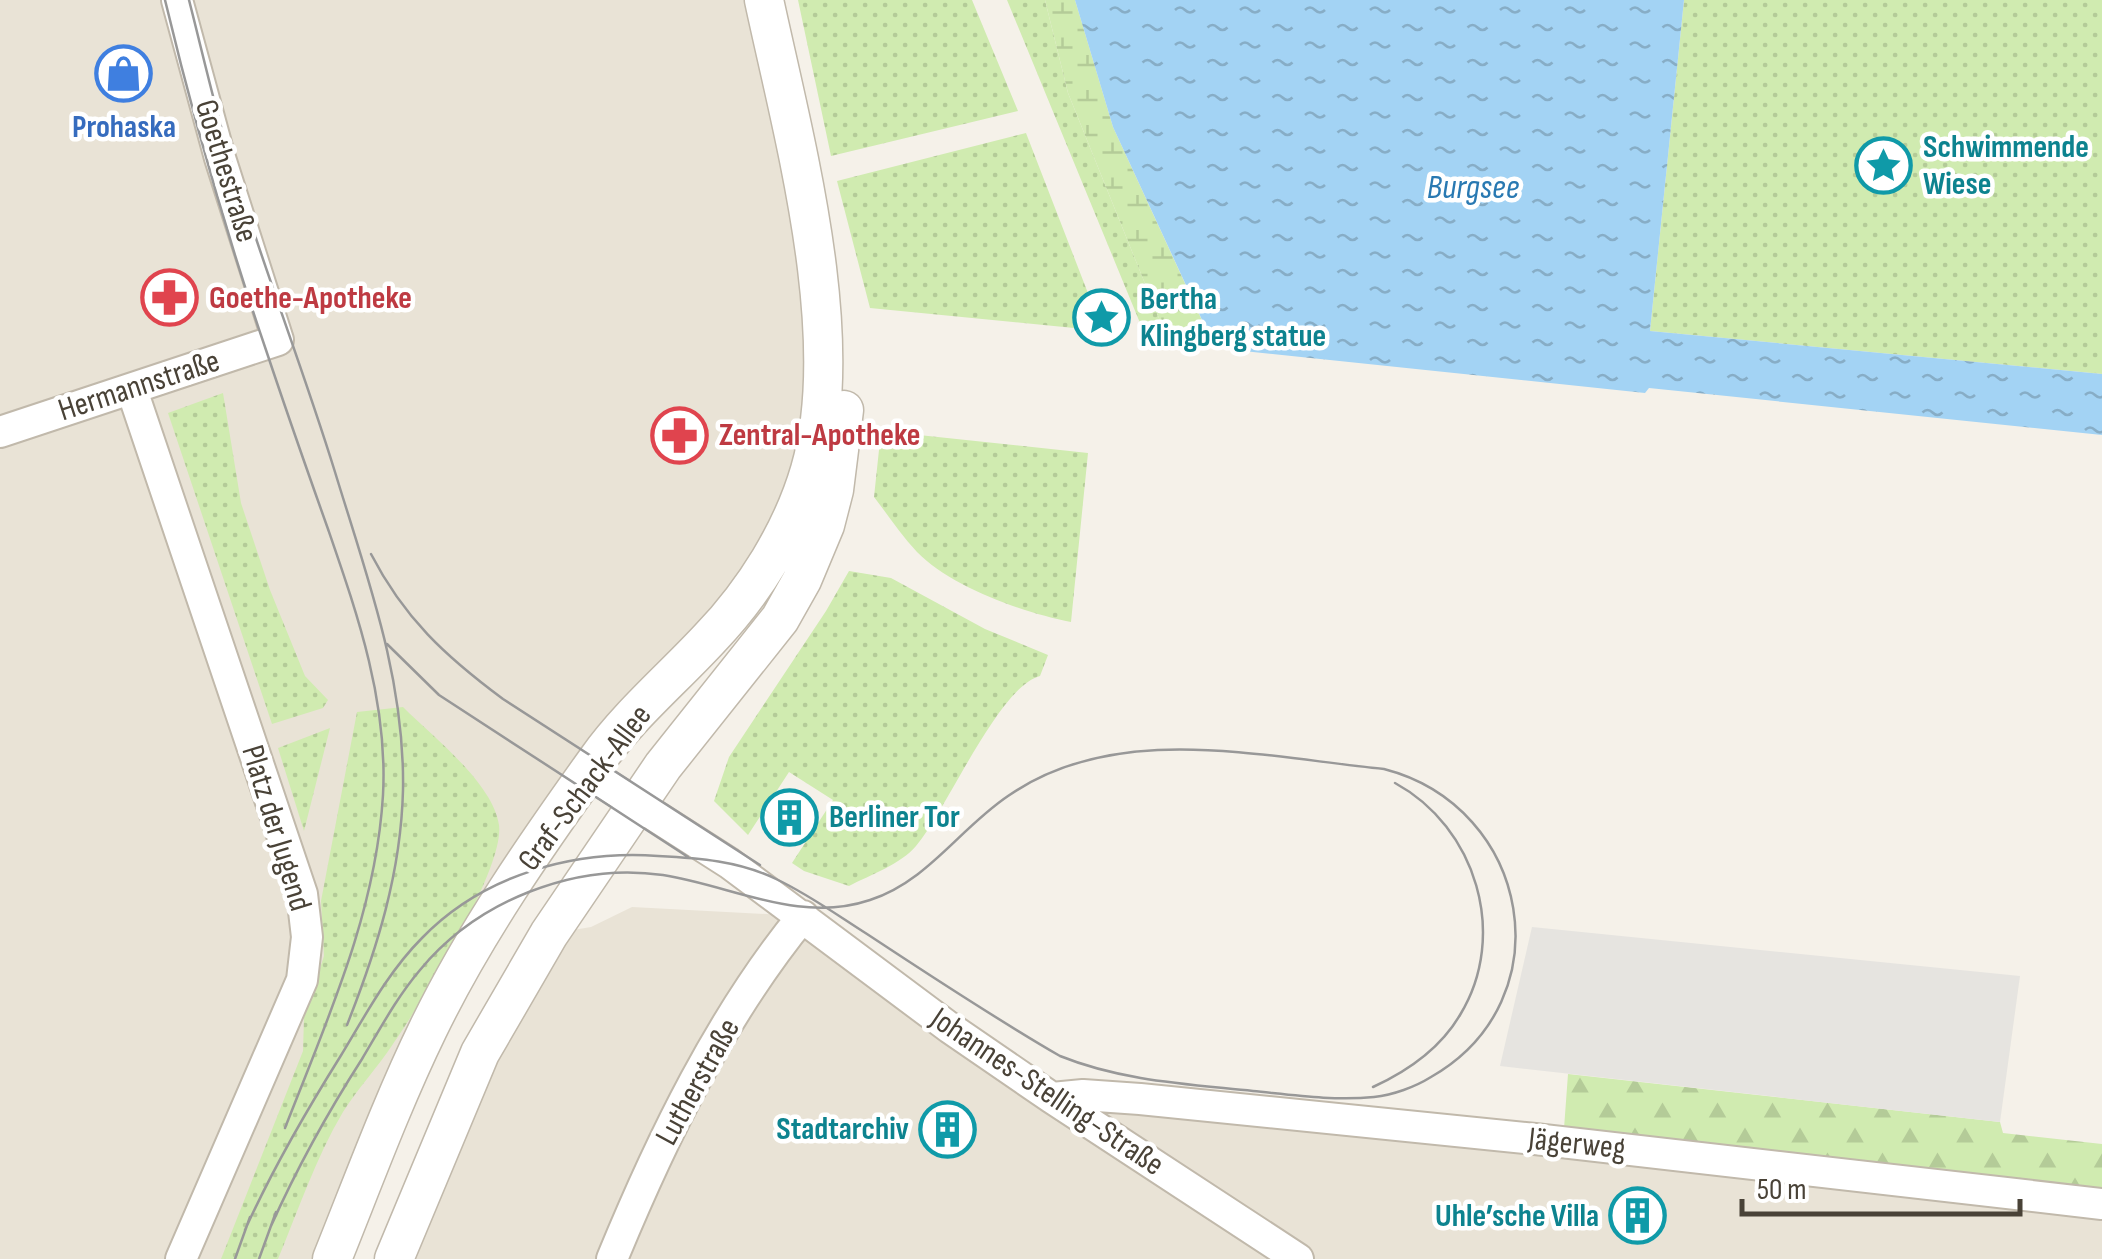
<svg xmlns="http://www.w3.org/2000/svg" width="2102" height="1259" font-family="'Sofia Sans Condensed',sans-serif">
<defs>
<pattern id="grass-dots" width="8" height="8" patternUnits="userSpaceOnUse" patternTransform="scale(2.5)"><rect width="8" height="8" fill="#d0ebb0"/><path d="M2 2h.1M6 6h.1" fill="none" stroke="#b4cb98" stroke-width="1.8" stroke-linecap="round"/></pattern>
<pattern id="forest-firs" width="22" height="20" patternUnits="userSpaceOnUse" patternTransform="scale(2.5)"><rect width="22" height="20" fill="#d0ebb0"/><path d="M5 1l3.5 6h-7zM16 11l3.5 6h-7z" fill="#b4cb98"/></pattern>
<pattern id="wetland-marsh" width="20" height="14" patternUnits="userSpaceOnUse" patternTransform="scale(2.5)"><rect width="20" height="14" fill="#d0ebb0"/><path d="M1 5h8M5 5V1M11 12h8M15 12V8" fill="none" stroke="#b4cb98"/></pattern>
<pattern id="water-ripples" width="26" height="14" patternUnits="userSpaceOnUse" patternTransform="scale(2.5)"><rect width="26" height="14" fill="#a3d3f4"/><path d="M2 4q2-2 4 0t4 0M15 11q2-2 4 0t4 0" fill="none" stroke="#87adc6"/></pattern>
</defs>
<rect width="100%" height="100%" fill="#f5f1e9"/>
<path fill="#e9e3d6" d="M 0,0 L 765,0 L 822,354 L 784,533 L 534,852 L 332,1259 L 0,1259 Z
M 632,907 L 803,916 L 1052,1098 L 2102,1204 L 2102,1259 L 394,1259 L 549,934 L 591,927 Z"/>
<path fill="url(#grass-dots)" d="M 798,0 L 972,0 L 1018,111 L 831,156 Z
M 1007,0 L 1045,0 L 1068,93 L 1167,338 L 1145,335 Z
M 1684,0 L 2102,0 L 2102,374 L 1650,331 Z
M 1026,133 L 1098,319 L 1094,330 L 870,308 L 837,181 Z
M 223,393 L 241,503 L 270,590 L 305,676 L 328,700 L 323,708 L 272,724 L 168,413 Z
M 881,431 L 1088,453 L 1071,622 C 1024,613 951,587 917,552 C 901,535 888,515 874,497 Z
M 849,571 L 891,578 L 985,629 L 1048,655 L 1040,676 C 999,686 946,811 916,846 C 901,864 870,875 849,886 L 804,871 L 792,863 L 833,800 L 789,772 L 748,835 L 714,801 L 729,757 L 826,611 Z
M 403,707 C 432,736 493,783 499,825 C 505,868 420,1005 393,1044 C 378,1067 358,1088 343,1112 C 316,1157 298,1211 278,1259 L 221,1259 L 303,1051 L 304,1017 L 324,956 L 321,901 L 357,712 Z
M 330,728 L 304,831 L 278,748 Z"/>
<path fill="url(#forest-firs)" d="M 1568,1074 L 2000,1122 L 2003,1133 L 2102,1144 L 2102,1204 L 1563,1142 Z"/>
<path fill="url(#wetland-marsh)" d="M 1045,0 L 1075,0 L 1113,127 L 1212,342 L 1167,338 L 1068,93 Z"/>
<path fill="#e6e4e0" d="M 1532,927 L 2020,976 L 2000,1122 L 1500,1066 Z"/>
<path fill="url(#water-ripples)" d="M 1075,0 L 1684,0 L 1650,331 L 2102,374 L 2102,435 L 1649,388 L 1645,393 L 1215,348 L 1113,127 Z"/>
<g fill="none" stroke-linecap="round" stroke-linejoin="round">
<defs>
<path id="minor" d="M 132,390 L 302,894 L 307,937 L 302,980 L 181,1259
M 0,432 L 278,340 L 220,158 L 177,0
M 588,773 L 729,863 L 950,1028 L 1052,1098 L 1298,1259
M 1052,1098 L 1083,1095 L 1140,1099 L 1535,1139 L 2102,1204
M 612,1259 C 661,1140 721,1016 803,916"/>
<path id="tertiary" d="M 332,1259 C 363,1182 392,1103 428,1029 C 474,934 536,845 597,760 C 629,715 672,679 710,638 C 754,592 792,532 810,470 C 849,336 793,135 764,0
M 394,1259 L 480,1053 L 549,934 L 663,766 L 780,619 L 802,580 L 825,525 L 834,490 L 844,410"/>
</defs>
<use href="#minor" stroke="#c1b9ab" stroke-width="34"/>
<use href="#tertiary" stroke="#c1b9ab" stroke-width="41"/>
<use href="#minor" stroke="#fff" stroke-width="30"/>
<use href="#tertiary" stroke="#fff" stroke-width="38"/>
<path stroke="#989898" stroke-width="2.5" d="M 165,0 C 193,117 227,236 266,350 C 286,410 307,470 328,529 C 358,616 388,702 383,795 C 376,913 327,1020 285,1128
M 189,0 C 202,51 214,104 229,155 C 261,261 302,365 335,472 C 367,577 405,678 403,790 C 401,873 377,949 347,1025
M 371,554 C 404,618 445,656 503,699 L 760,865
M 387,644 L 439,695 L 688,857
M 1373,1087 C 1408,1071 1440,1049 1460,1015 C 1509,935 1476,827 1395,783
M 245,1230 C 272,1170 305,1113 340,1057 C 365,1016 388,972 422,938 C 483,875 573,850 658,856 C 699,858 739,861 776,879 C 808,894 837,915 867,934 C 931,976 994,1018 1060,1056 C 1122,1081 1187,1084 1253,1091 C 1293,1095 1334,1101 1374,1097 C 1393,1095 1415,1087 1431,1077 C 1566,1000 1531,807 1384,769 C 1261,757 1117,720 1008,796 C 959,829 928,881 870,900 C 799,924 733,886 663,875 C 574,862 477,901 420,970 C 397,997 380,1029 362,1059 C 328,1112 297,1168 271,1226
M 235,1259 L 250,1217
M 259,1259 L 276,1212"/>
</g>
<defs>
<symbol id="shop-ring" viewBox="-11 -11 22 22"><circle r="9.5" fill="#fff" stroke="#3f7fe0" stroke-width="1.5"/><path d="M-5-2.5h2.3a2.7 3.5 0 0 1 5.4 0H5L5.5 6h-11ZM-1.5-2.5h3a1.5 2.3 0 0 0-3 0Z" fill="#3f7fe0"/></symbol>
<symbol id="sight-ring" viewBox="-11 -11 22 22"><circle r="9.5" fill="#fff" stroke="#0f9aa8" stroke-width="1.5"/><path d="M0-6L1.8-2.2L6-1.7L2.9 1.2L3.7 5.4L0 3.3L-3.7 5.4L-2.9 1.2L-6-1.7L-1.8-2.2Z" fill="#0f9aa8"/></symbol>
<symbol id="pharmacy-ring" viewBox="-11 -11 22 22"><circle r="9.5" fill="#fff" stroke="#e0444e" stroke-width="1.5"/><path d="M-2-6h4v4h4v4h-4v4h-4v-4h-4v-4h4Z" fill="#e0444e"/></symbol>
<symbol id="building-ring" viewBox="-11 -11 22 22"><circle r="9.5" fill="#fff" stroke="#0f9aa8" stroke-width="1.5"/><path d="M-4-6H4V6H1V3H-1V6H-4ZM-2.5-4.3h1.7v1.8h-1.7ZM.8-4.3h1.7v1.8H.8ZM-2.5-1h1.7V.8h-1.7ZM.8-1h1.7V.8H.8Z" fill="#0f9aa8"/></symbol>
</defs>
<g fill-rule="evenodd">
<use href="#shop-ring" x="92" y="42" width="63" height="63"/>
<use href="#sight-ring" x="1852" y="134" width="63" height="63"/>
<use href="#pharmacy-ring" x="138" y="266" width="63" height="63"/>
<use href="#sight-ring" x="1070" y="286" width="63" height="63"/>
<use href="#pharmacy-ring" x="648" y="404" width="63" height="63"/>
<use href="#building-ring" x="758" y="786" width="63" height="63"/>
<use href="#building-ring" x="916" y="1098" width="63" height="63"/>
<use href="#building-ring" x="1606" y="1184" width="63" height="63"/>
</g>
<g text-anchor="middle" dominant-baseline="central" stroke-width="9" stroke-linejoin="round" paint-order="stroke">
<g font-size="32" font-weight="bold" fill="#366cbe" stroke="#fff">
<text x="124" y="127">Prohaska</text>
</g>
<g font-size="32" font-weight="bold" fill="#0d838f" stroke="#fff" text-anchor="start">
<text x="1923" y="147">Schwimmende<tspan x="1923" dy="37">Wiese</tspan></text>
<text x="1140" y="299">Bertha<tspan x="1140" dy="37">Klingberg statue</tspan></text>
<text x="829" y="817">Berliner Tor</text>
<text x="909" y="1129" text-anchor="end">Stadtarchiv</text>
<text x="1599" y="1216" text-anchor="end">Uhle’sche Villa</text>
</g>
<g font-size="32" fill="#494237" stroke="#fff">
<text transform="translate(226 171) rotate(73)">Goethestraße</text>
<text transform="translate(139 386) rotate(-18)">Hermannstraße</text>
<text transform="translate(585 788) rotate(-53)">Graf-Schack-Allee</text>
<text transform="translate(276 828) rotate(73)">Platz der Jugend</text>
<text transform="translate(698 1082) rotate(-61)">Lutherstraße</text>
<text transform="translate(1047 1092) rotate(34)">Johannes-Stelling-Straße</text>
<text transform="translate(1577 1144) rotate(6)">Jägerweg</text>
</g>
<g font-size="32" font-weight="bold" fill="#be3a42" stroke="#fff" text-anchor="start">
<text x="209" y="298">Goethe-Apotheke</text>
<text x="719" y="435">Zentral-Apotheke</text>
</g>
<g font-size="35" font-style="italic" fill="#2979b2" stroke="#fff">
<text x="1473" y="187">Burgsee</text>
</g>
</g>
<path d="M1742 1199v15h278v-15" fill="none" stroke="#494237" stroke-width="5"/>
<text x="1757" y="1199" font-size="30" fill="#494237" stroke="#ffffff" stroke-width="8" paint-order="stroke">50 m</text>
</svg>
